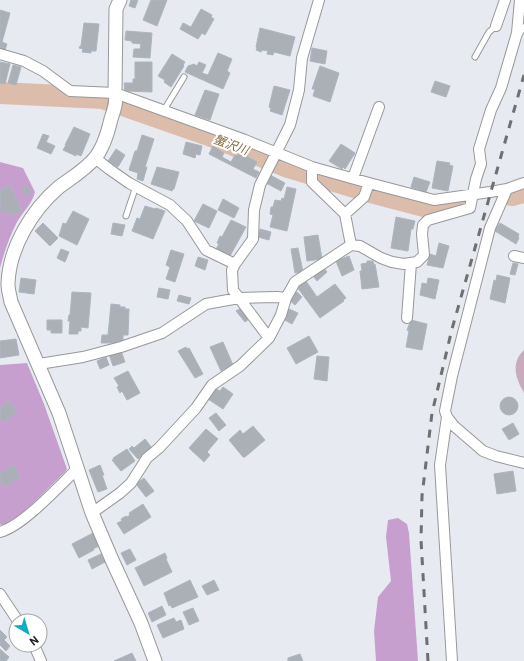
<svg xmlns="http://www.w3.org/2000/svg" width="524" height="661" font-family="Roboto,'Noto Sans JP',sans-serif">
<rect width="100%" height="100%" fill="#e8eaf1"/>
<path fill="#c79fce" d="M 0,162 L 23,168 L 35,192 C 32,205 22,212 16,224 C 9,238 4,253 0,268 Z
M 27,363 L 44,404 L 67,469 L 66,471 L 25,511 L 7,524 L 1,525 L 0,524 L 0,365 Z
M 398,518 L 407,524 L 409,533 L 418,661 L 376,661 L 374,631 L 378,597 L 391,581 L 386,537 L 388,520 Z"/>
<path fill="#c9abc0" d="M 524,350 L 524,393 C 516,379 510,363 524,350 Z"/>
<g fill="none" stroke-linecap="round" stroke-linejoin="round">
<path stroke="#dcbdac" stroke-width="22" d="M 0,93 L 103,98 L 209,135 L 288,167 L 371,192 L 432,208 L 460,203
M 512,195 L 524,192"/>
</g>
<path fill="#abb0b6" stroke="#abb5c2" d="M 131,0 L 138,0 L 135,8 L 129,6 Z
M 151,0 L 167,0 L 157,26 L 143,20 Z
M 201,9 L 212,15 L 211,17 L 214,19 L 205,35 L 202,33 L 198,39 L 180,29 L 183,23 L 191,27 Z
M 0,10 L 10,13 L 2,42 L 7,44 L 5,50 L 0,49 Z
M 84,23 L 99,24 L 96,51 L 91,51 L 91,53 L 82,52 L 83,49 L 79,48 L 80,46 L 81,46 Z
M 260,28 L 295,37 L 290,56 L 274,52 L 273,55 L 267,54 L 268,51 L 262,50 L 261,52 L 256,50 L 257,48 L 256,47 Z
M 126,31 L 152,33 L 150,58 L 133,57 L 134,49 L 140,49 L 141,44 L 132,43 L 132,41 L 125,40 Z
M 312,48 L 327,51 L 325,64 L 310,61 Z
M 218,53 L 232,59 L 227,71 L 230,73 L 223,89 L 185,72 L 188,66 L 194,64 L 197,66 L 199,62 L 206,65 L 202,73 L 208,75 Z
M 172,54 L 185,62 L 183,65 L 184,66 L 171,87 L 164,82 L 165,80 L 158,76 Z
M 0,62 L 10,64 L 5,84 L 0,83 Z
M 135,62 L 152,62 L 152,92 L 125,91 L 124,83 L 133,83 L 133,79 L 135,79 Z
M 13,65 L 21,67 L 16,85 L 8,83 Z
M 320,66 L 339,73 L 330,102 L 313,96 L 315,89 L 312,89 Z
M 435,81 L 450,86 L 446,97 L 431,92 Z
M 274,86 L 290,90 L 282,115 L 270,111 L 271,108 L 269,107 Z
M 205,90 L 219,94 L 210,120 L 195,115 Z
M 74,127 L 90,134 L 81,156 L 76,154 L 76,156 L 63,150 L 66,145 L 65,145 Z
M 43,134 L 49,136 L 46,142 L 55,146 L 51,154 L 37,148 Z
M 142,135 L 154,139 L 145,167 L 147,167 L 143,181 L 137,179 L 138,173 L 129,170 L 135,151 L 137,151 Z
M 186,142 L 202,146 L 200,155 L 196,154 L 195,158 L 183,154 Z
M 341,144 L 355,153 L 345,169 L 343,167 L 342,169 L 329,161 Z
M 213,146 L 224,153 L 222,157 L 231,162 L 235,155 L 237,156 L 239,152 L 257,162 L 253,169 L 259,172 L 256,178 L 209,154 Z
M 116,149 L 125,155 L 118,167 L 108,161 Z
M 437,161 L 450,163 L 449,165 L 453,166 L 448,191 L 432,188 Z
M 157,167 L 179,172 L 174,189 L 173,189 L 172,191 L 151,184 Z
M 270,175 L 285,183 L 281,191 L 266,183 Z
M 414,177 L 430,182 L 426,192 L 411,187 Z
M 10,186 L 22,211 L 11,215 L 9,211 L 3,214 L 0,207 L 0,190 Z
M 28,186 L 31,192 L 25,195 L 22,189 Z
M 287,187 L 296,189 L 287,231 L 270,227 L 273,215 L 270,214 L 271,207 L 273,207 L 275,200 L 281,201 L 282,198 L 284,199 Z
M 223,199 L 239,208 L 234,218 L 218,210 Z
M 203,204 L 217,211 L 209,228 L 194,221 Z
M 145,206 L 155,209 L 156,208 L 165,211 L 153,239 L 132,231 L 137,218 L 140,219 Z
M 73,211 L 89,219 L 77,245 L 59,236 L 63,223 L 66,224 Z
M 396,217 L 415,221 L 413,229 L 411,229 L 408,251 L 391,248 Z
M 231,220 L 246,227 L 230,256 L 216,249 L 219,244 L 217,243 L 220,236 L 222,237 Z
M 43,223 L 58,238 L 50,246 L 35,231 Z
M 113,223 L 125,225 L 122,236 L 111,234 Z
M 500,223 L 519,234 L 518,237 L 519,238 L 516,244 L 495,231 Z
M 260,229 L 271,232 L 269,240 L 258,237 Z
M 318,235 L 322,259 L 307,261 L 304,237 Z
M 439,243 L 449,246 L 443,268 L 427,265 L 430,254 L 436,256 Z
M 298,248 L 303,272 L 295,273 L 291,249 Z
M 61,249 L 69,252 L 65,262 L 57,258 Z
M 171,250 L 184,254 L 175,282 L 166,279 L 170,267 L 166,265 Z
M 349,256 L 354,270 L 342,276 L 336,261 Z
M 198,257 L 208,260 L 205,270 L 195,266 Z
M 367,261 L 373,261 L 374,265 L 375,264 L 379,287 L 362,289 L 360,271 L 362,271 L 361,264 L 367,263 Z
M 513,263 L 518,264 L 515,275 L 510,274 Z
M 324,268 L 327,272 L 317,281 L 313,276 Z
M 497,275 L 510,278 L 505,303 L 490,299 L 494,280 L 496,281 Z
M 21,278 L 36,280 L 34,294 L 19,292 Z
M 428,278 L 439,280 L 435,299 L 420,295 L 422,283 L 427,284 Z
M 306,281 L 317,297 L 335,284 L 346,298 L 343,300 L 344,301 L 320,318 L 297,287 Z
M 159,288 L 170,290 L 168,299 L 157,297 Z
M 72,292 L 91,293 L 88,328 L 81,327 L 81,331 L 78,331 L 78,334 L 69,334 L 70,321 L 68,321 L 69,315 L 70,315 Z
M 297,292 L 302,297 L 295,305 L 289,300 Z
M 179,295 L 191,298 L 189,304 L 177,301 Z
M 111,304 L 120,305 L 120,307 L 125,307 L 125,309 L 129,309 L 128,335 L 123,335 L 123,341 L 118,341 L 118,343 L 101,343 L 102,335 L 108,335 Z
M 241,308 L 249,319 L 245,322 L 236,311 Z
M 289,309 L 298,313 L 292,324 L 283,319 Z
M 47,320 L 62,320 L 62,333 L 51,333 L 51,330 L 47,330 Z
M 411,320 L 427,324 L 422,350 L 406,347 L 409,331 L 407,330 Z
M 309,336 L 318,352 L 296,364 L 287,348 Z
M 16,339 L 19,355 L 0,358 L 0,341 Z
M 223,342 L 233,365 L 221,371 L 210,347 Z
M 186,347 L 187,349 L 189,348 L 203,374 L 195,378 L 178,351 Z
M 121,351 L 125,362 L 113,366 L 109,354 Z
M 317,356 L 329,357 L 327,381 L 314,379 Z
M 106,357 L 109,365 L 100,369 L 97,361 Z
M 128,371 L 140,393 L 127,400 L 122,391 L 120,393 L 117,387 L 119,386 L 114,378 Z
M 223,387 L 233,394 L 223,409 L 208,399 L 215,388 L 220,391 Z
M500 406a9 9 0 1 1 18 0a9 9 0 1 1-18 0Z
M 9,401 L 17,412 L 3,422 L 0,418 L 0,408 Z
M 216,413 L 226,425 L 219,431 L 209,418 Z
M 513,423 L 519,434 L 509,440 L 502,429 Z
M 253,426 L 265,440 L 245,457 L 243,457 L 229,440 L 240,430 L 243,434 Z
M 206,429 L 218,439 L 207,452 L 210,455 L 204,462 L 189,448 Z
M 145,439 L 152,448 L 138,459 L 129,449 L 132,446 L 134,448 Z
M 127,449 L 135,461 L 121,471 L 112,460 L 114,459 L 113,458 Z
M 13,465 L 20,477 L 4,487 L 0,481 L 0,474 Z
M 100,465 L 104,475 L 102,475 L 107,489 L 98,492 L 89,470 Z
M 513,471 L 516,491 L 497,494 L 494,474 Z
M 144,478 L 154,491 L 146,497 L 136,484 Z
M 143,504 L 151,517 L 124,534 L 117,523 L 122,521 L 121,519 L 126,516 L 127,517 L 130,515 L 129,513 Z
M 93,533 L 99,546 L 93,549 L 94,550 L 79,558 L 72,544 Z
M 130,549 L 136,560 L 127,565 L 121,553 Z
M 165,553 L 167,558 L 166,559 L 172,572 L 144,586 L 135,568 Z
M 101,554 L 105,562 L 92,569 L 88,560 Z
M 190,580 L 198,597 L 172,608 L 171,605 L 169,606 L 164,593 Z
M 214,580 L 219,590 L 207,595 L 202,586 Z
M 162,606 L 166,615 L 152,622 L 148,613 Z
M 193,608 L 199,621 L 189,625 L 183,612 Z
M 174,618 L 176,622 L 181,620 L 184,629 L 163,638 L 157,625 Z
M 0,630 L 7,637 L 4,640 L 10,646 L 6,651 L 0,645 Z
M 0,649 L 9,657 L 6,661 L 0,661 Z
M 132,653 L 136,661 L 114,661 Z
M 300,654 L 303,661 L 288,661 L 288,658 Z"/>
<g fill="none" stroke-linecap="round" stroke-linejoin="round">
<defs>
<path id="service" d="M 519,35 L 524,27
M 475,57 L 489,32 L 496,26
M 164,110 L 184,77
M 126,216 L 136,186"/>
<path id="minor" d="M 496,26 L 505,0
M 0,54 L 24,61 L 43,71 L 70,91 L 115,93 L 245,140 L 312,167 L 369,183 L 434,200 L 490,192 L 507,189 L 524,183
M 95,158 L 109,169 L 129,183 L 170,205 L 187,221 L 206,250 L 235,264
M 312,167 L 312,182 L 345,214 L 351,245
M 353,178 L 379,107
M 507,189 L 490,228 L 452,376 L 445,411 L 447,417 L 454,426 L 483,451 L 496,456 L 524,463
M 345,214 L 364,197 L 369,183
M 514,256 L 524,258
M 407,318 L 411,263
M 269,338 L 233,290 L 232,270 L 235,264 L 253,239 L 254,210 L 260,185 L 290,125 L 299,90 L 302,58 L 319,0
M 39,364 L 83,357 L 121,347 L 162,333 L 206,304 L 239,298 L 277,297 L 286,298
M 447,417 L 440,465 L 452,661
M 92,513 L 120,493 L 131,483 L 147,458 L 159,448 L 196,408 L 212,385 L 240,366 L 269,338 L 281,315 L 286,298 L 295,282 L 351,245 L 360,246 L 381,258 L 392,262 L 404,264 L 417,262 L 424,255 L 422,234 L 423,225 L 428,220 L 470,208 L 476,179 L 481,164 L 479,149 L 491,110 L 501,88 L 517,33 L 520,0
M 0,532 C 23,526 59,486 78,468
M 0,594 L 18,621
M 34,645 L 41,661"/>
<path id="tertiary" d="M 120,0 L 116,9 L 115,93 C 117,102 114,110 111,119 C 108,132 104,147 95,158 C 85,170 71,178 59,187 C 32,210 9,248 8,284 C 8,290 10,296 11,302 L 59,413 L 92,513 L 112,560 L 141,623 L 155,661"/>
</defs>
<use href="#service" stroke="#989898" stroke-width="7"/>
<use href="#minor" stroke="#989898" stroke-width="12"/>
<use href="#tertiary" stroke="#989898" stroke-width="15"/>
<use href="#service" stroke="#fff" stroke-width="5"/>
<use href="#minor" stroke="#fff" stroke-width="10"/>
<use href="#tertiary" stroke="#fff" stroke-width="13"/>
<path stroke="#6f6f6f" stroke-width="3" stroke-dasharray="8 8" stroke-linecap="butt" d="M 428,661 L 421,540 L 422,496 L 432,413 L 452,329 L 524,75"/>
</g>
<g text-anchor="middle" dominant-baseline="central" stroke-width="4" stroke-linejoin="round" paint-order="stroke">
<g font-size="12" font-style="italic" fill="#866d41" stroke="#fff">
<text transform="translate(231 145) rotate(20)">蟹沢川</text>
</g>
</g>
<g transform="translate(28 633) rotate(142)"><circle r="19" fill="#ffffff" stroke="#a6a6a6"/>
<path d="M0-3L7 15L0 10L-7 15Z" fill="#0bacc8"/>
<text y="-6" font-size="11" font-weight="bold" text-anchor="middle" fill="#212121">N</text>
</g>
</svg>
